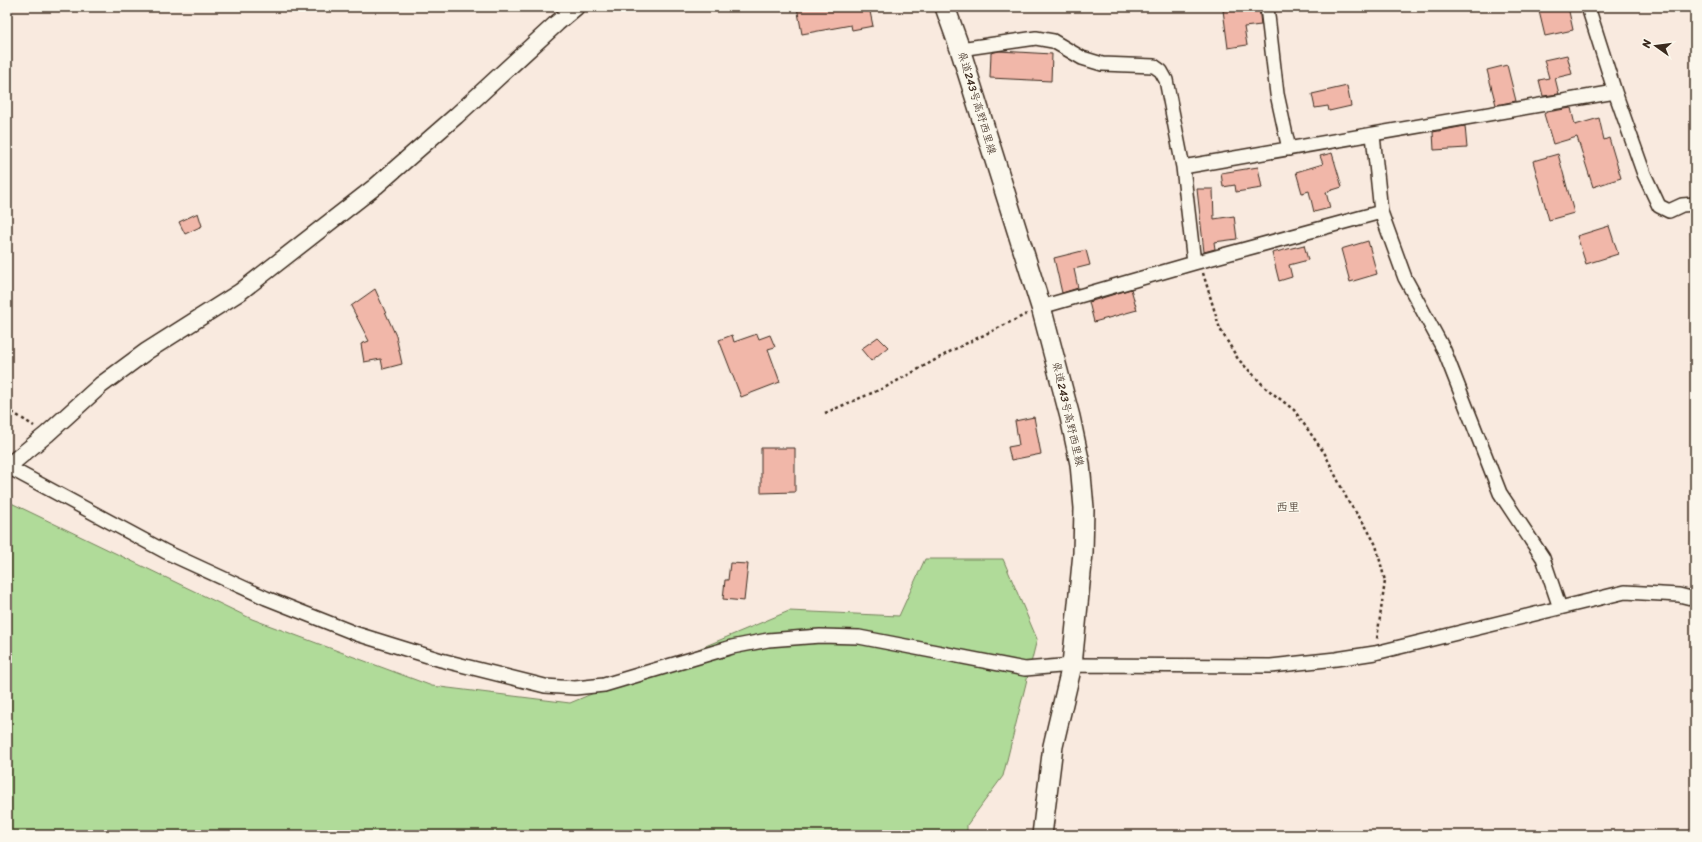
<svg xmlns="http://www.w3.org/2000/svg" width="1702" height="842" font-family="Sriracha,'Klee One',sans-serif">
<rect width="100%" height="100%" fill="#f9eadf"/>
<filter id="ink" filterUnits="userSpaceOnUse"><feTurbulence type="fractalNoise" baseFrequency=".025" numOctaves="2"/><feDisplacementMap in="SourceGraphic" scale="8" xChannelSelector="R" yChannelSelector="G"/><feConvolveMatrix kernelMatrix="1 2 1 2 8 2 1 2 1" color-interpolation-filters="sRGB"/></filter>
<g filter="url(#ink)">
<path fill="#b0db99" stroke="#76825c" d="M 7,501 L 252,619 L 432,686 L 570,703 L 789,611 L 899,616 L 925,559 L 1003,559 L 1037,639 L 1003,776 L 967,825 L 967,835 L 7,835 Z"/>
<path fill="#f1b7a9" stroke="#3b2a1e" d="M 797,7 L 869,7 L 873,26 L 852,30 L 851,25 L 802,34 Z
M 1245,7 L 1259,7 L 1261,25 L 1244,27 L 1247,45 L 1228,48 L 1223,10 Z
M 1538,7 L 1568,7 L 1573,30 L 1545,36 Z
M 999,51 L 1052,54 L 1051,81 L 990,78 L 991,53 Z
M 1567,55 L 1572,74 L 1555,78 L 1559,94 L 1543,96 L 1539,80 L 1549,78 L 1544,60 Z
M 1507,65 L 1516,101 L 1496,105 L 1487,70 Z
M 1347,86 L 1351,106 L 1329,111 L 1328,106 L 1315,108 L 1312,94 Z
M 1571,108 L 1575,125 L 1599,118 L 1604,140 L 1609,138 L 1621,178 L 1593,187 L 1577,137 L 1553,144 L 1544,114 L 1547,112 Z
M 1465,126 L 1467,148 L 1434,150 L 1433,132 Z
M 1332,153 L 1342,187 L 1326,192 L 1330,208 L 1314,212 L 1309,191 L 1302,193 L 1296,172 L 1323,164 L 1320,156 Z
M 1558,154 L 1574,213 L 1549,220 L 1533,161 Z
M 1258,167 L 1262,188 L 1236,192 L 1235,185 L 1223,187 L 1221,173 Z
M 1197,189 L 1213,189 L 1214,219 L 1234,216 L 1237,239 L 1214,242 L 1215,249 L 1204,252 Z
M 198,213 L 202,226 L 185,234 L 179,222 Z
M 1609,226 L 1618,254 L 1586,264 L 1577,236 Z
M 1368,241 L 1377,274 L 1350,282 L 1341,249 Z
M 1304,245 L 1308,260 L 1289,265 L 1292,277 L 1279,281 L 1272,253 Z
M 1086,250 L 1090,265 L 1074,269 L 1078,288 L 1062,293 L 1054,258 Z
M 375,289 L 396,336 L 402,364 L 383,369 L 381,359 L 364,362 L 361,344 L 369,341 L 351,306 Z
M 1131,289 L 1137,310 L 1094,322 L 1089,302 Z
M 757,334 L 759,339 L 770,335 L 775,347 L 768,349 L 780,382 L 741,397 L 719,340 L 732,335 L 734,342 Z
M 878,337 L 888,347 L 871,361 L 861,349 Z
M 1034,417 L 1041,454 L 1011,460 L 1008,447 L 1019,445 L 1015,421 Z
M 761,448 L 795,448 L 795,492 L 761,493 Z
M 730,563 L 748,564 L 744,601 L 723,599 L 725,580 L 728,580 Z"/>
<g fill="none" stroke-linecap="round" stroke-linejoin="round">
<defs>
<path id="minor" d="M 1267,7 L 1277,94 L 1289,149
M 1588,7 L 1615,92 L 1644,174 L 1659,206 L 1669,211 L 1682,205 L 1695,204
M 960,49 L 1036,38 L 1053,41 L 1082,58 L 1102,64 L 1154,66 L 1161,71 L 1166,80 L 1183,167 L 1194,263
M 1373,135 L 1381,212 L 1405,278 L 1444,350 L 1500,493 L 1543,558 L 1560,608
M 1183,167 L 1615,92
M 1041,307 L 1194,263 L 1381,212
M 8,467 L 166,552 L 266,598 L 357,634 L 441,660 L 545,686 L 575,688 L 604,685 L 732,647 L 768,640 L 820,636 L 859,637 L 1025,669 L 1072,665 L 1271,666 L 1336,659 L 1375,653 L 1625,592 L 1679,595 L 1695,599"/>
<path id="tertiary" d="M 7,467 L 47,434 L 101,385 L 147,351 L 240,292 L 376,186 L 456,116 L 557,23 L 576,7"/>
<path id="secondary" d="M 945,7 L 960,49 L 1041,307 L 1070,417 L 1080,464 L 1084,508 L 1083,553 L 1072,665 L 1053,746 L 1042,835"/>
</defs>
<use href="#minor" stroke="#3b2a1e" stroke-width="16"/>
<use href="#tertiary" stroke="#3b2a1e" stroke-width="19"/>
<use href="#secondary" stroke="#3b2a1e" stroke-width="22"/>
<path stroke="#3b2a1e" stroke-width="2.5" stroke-dasharray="3 3" stroke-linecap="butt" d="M 1203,273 L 1220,329 L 1238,359 L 1266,388 L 1294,410 L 1325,454 L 1349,503 L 1365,525 L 1376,545 L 1385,581 L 1377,639
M 7,409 L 34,426
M 825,413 L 886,387 L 955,349 L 1027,314"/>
<use href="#minor" stroke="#fbf7ec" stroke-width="13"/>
<use href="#tertiary" stroke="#fbf7ec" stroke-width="16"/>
<use href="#secondary" stroke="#fbf7ec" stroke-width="19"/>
</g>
</g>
<g text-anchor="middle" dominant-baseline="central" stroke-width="3" stroke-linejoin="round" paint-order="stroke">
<g font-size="11" fill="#3b2a1e" stroke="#fbf7ec">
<text transform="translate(977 103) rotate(73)">県道243号高野西里線</text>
<text transform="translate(1068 414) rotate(77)">県道243号高野西里線</text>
</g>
<g font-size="12" fill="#3b2a1e" stroke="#fbf7ec">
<text x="1288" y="507">西里</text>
</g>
</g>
<rect width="1702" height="842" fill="none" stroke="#fbf7ec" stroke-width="24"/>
<rect x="12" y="12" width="1678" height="818" fill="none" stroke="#3b2a1e" stroke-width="1.5" filter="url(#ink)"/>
<g transform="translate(1656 46) rotate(284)" stroke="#fbf7ec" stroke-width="3" paint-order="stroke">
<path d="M0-3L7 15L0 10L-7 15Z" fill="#3b2a1e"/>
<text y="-6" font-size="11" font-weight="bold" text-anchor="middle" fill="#3b2a1e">N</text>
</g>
</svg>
